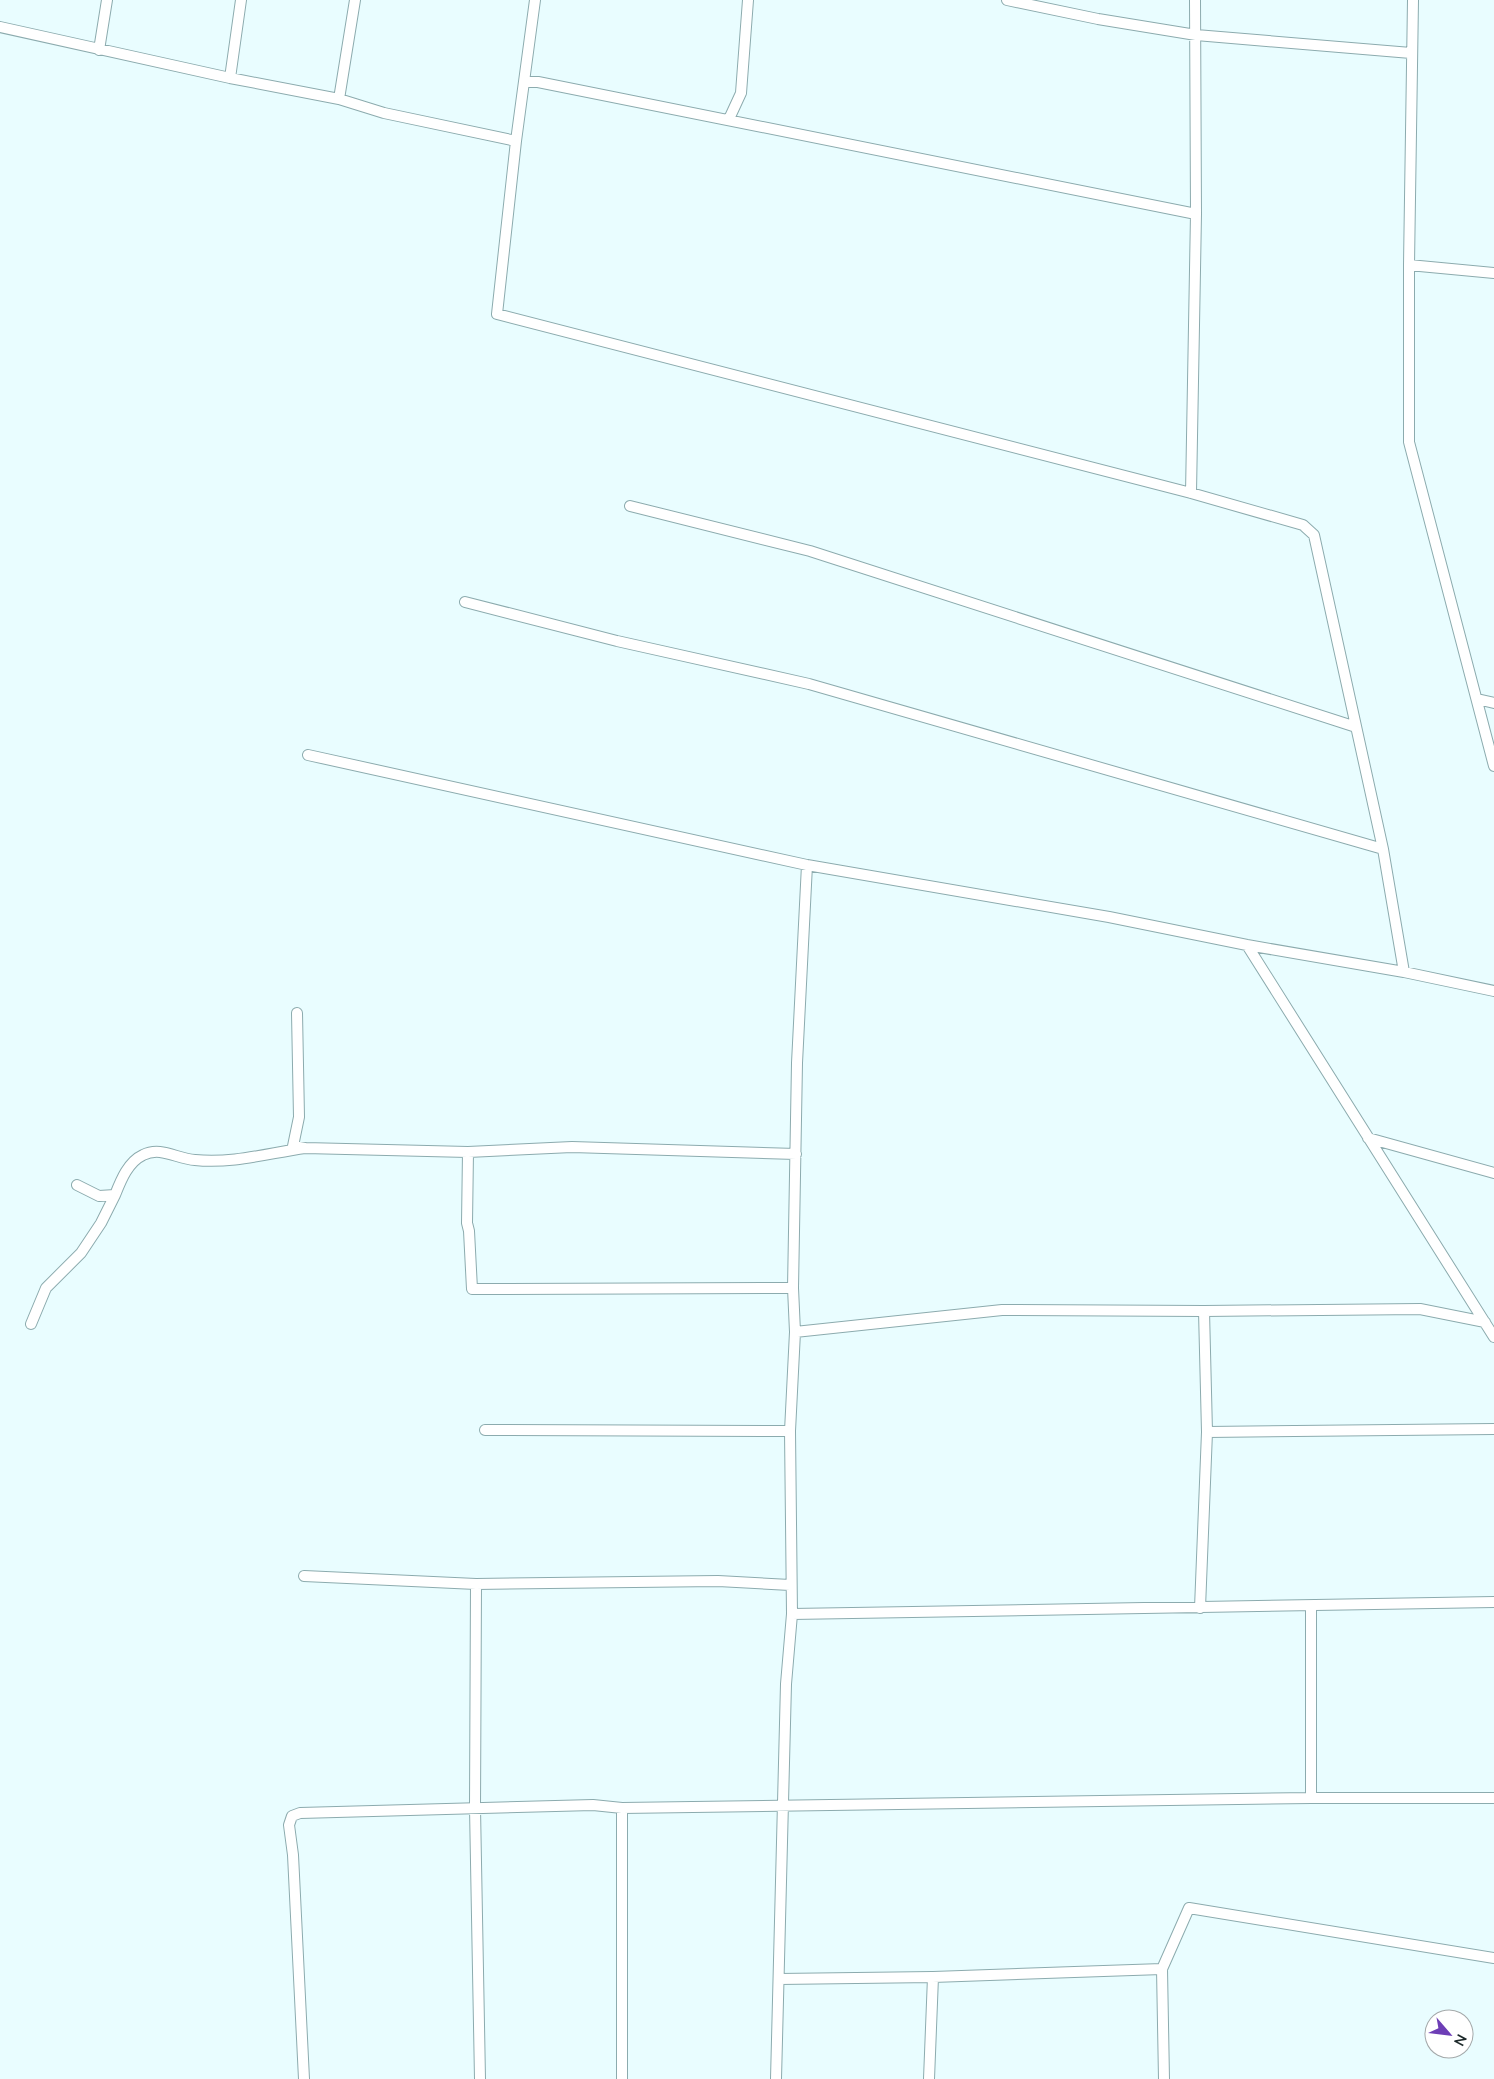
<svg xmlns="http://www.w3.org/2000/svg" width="1494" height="2079" viewBox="0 0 1494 2079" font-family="Lato,sans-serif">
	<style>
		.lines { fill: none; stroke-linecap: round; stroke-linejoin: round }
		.minor-casing { stroke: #8cabae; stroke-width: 12 }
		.minor { stroke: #fff; stroke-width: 10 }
	</style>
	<rect width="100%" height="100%" fill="#e9fdff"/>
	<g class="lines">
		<!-- minor casing -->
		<g class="minor-casing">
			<path id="minor" d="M535 0 516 141 497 314 1191 493 1303 525 1314 535 1383 849 1404 972
				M1007 0 1098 19 1196 35 1411 53
				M1413 0 1409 265V442L1494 766
				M0 27 230 78 339 99 384 113 516 141
				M99 50 107 0
				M230 78 241 0
				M525 82H538L1196 214
				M339 99 355 0
				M729 119 741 93 748 0
				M1409 265 1494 273
				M1191 493 1196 214 1195 0
				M630 506 810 551 1356 727
				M465 602 617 641 809 684 1383 849
				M1477 699 1494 703
				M308 755 807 865 1109 917 1247 945 1404 972 1494 991
				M1247 945 1494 1337
				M1368 1138 1494 1173
				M305 1148 468 1152 572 1147 796 1154
				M468 1152 467 1223 469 1231 472 1289 793 1288
				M77 1185 99 1196 115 1195C121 1180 128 1162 143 1155 161 1146 177 1159 195 1160 232 1164 269 1153 305 1148L293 1146 299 1117 297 1013
				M31 1324 46 1288 81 1253 101 1223 115 1195
				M795 1332 1002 1310 1204 1311 1420 1309 1485 1322
				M485 1430 790 1431
				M1207 1432 1494 1429
				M304 1576 476 1584 718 1581 790 1585
				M476 1584 475 1808 480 2079
				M1200 1608 1207 1432 1204 1311
				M792 1614 1494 1602
				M1311 1798H1494
				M779 1979 933 1977 1162 1969
				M304 2079 293 1855 289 1825 292 1816 300 1813 593 1805 622 1808 1311 1798V1606
				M622 2079V1808
				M776 2079 786 1684 792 1614 790 1431 795 1332 793 1288 797 1063 807 865
				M929 2079 933 1977
				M1164 2079 1162 1969 1189 1908 1494 1958"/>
		</g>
		<!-- minor -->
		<use href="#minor" class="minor"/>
	</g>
	<!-- north arrow -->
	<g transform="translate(1449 2034) rotate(118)"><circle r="24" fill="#ffffff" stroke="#a4a9aa"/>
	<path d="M0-4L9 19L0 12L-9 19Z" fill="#6d3eb6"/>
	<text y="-8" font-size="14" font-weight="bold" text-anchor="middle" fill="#1c292a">N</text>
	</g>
</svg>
